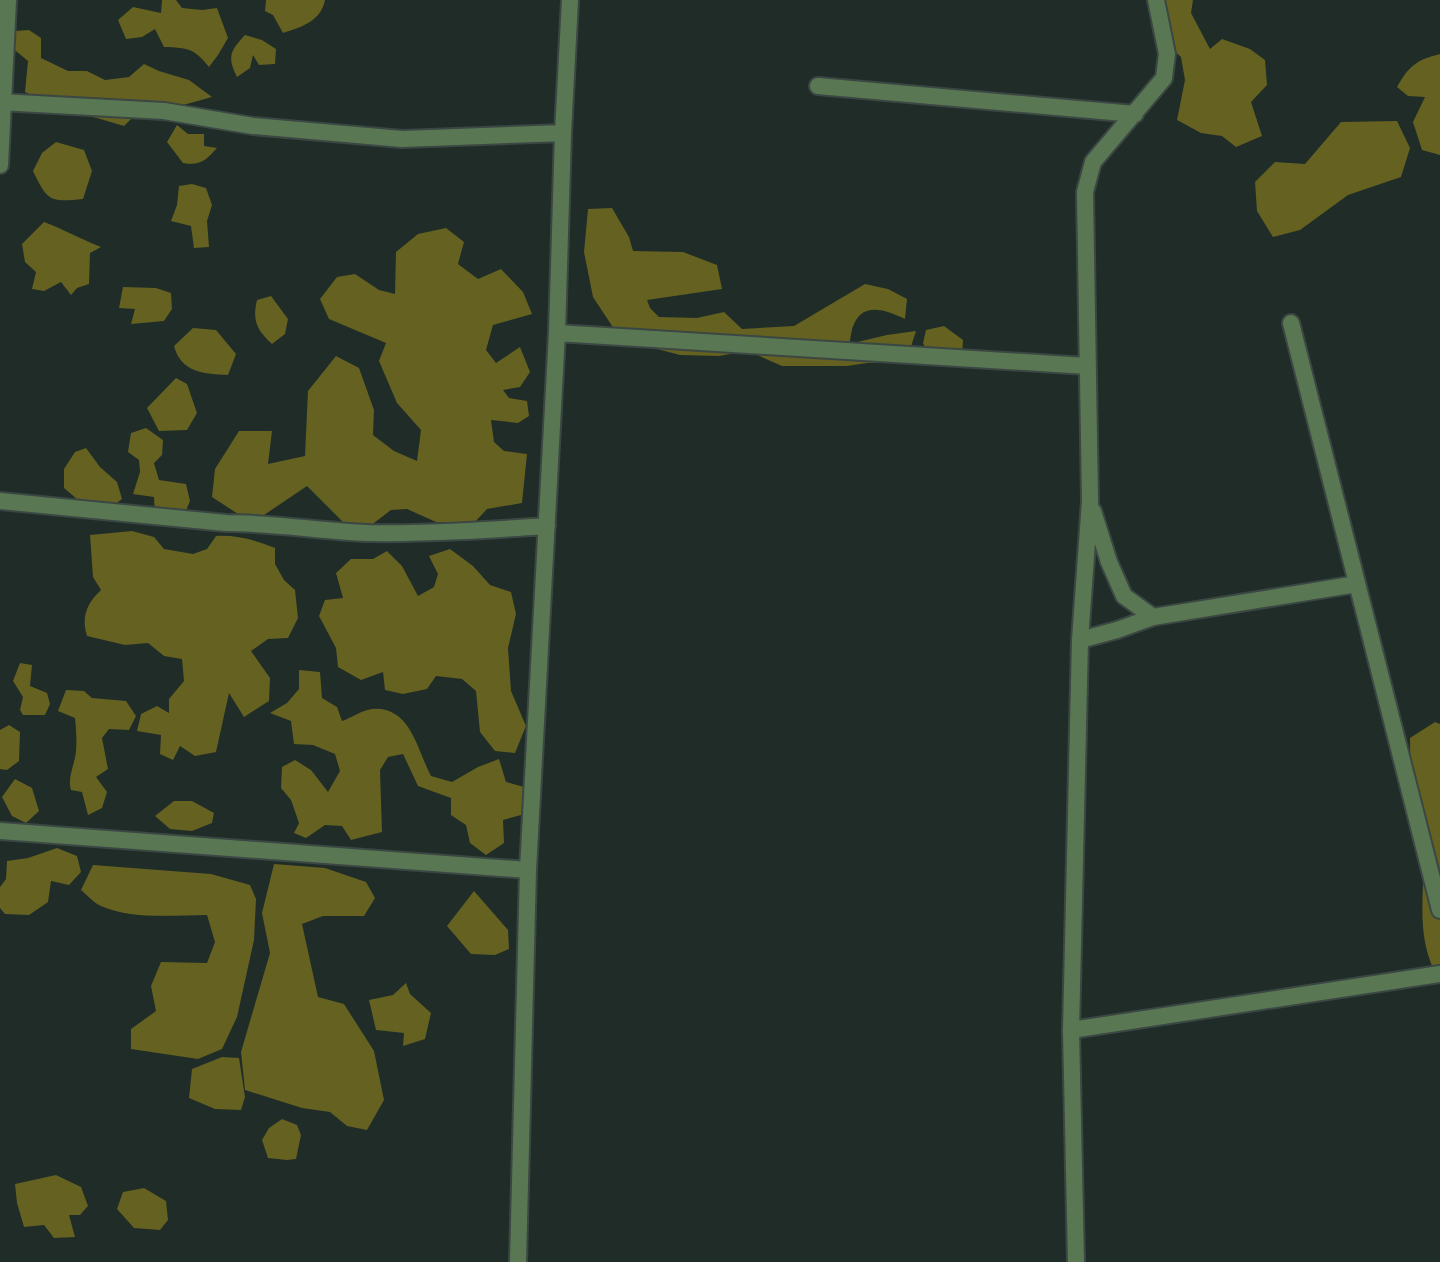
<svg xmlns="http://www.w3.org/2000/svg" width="1440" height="1262" viewBox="0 0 1440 1262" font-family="'Fira Sans',sans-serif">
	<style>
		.forest { fill: #656120 }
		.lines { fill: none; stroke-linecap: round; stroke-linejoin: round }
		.minor-casing { stroke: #3b4743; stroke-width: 20 }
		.minor { stroke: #5a7753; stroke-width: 16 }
	</style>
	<rect width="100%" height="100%" fill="#1f2c28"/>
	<!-- forest -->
	<path class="forest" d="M162 0H176L182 8 202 10 217 8 228 38 218 55 209 67C194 48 188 48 164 47L155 29 142 37 126 39 118 20 133 7 161 13Z
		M266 0H325C321 21 302 27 283 33L273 15 265 11Z
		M1151 0H1193L1191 13 1210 49 1222 39 1250 49 1265 60 1267 85 1251 102 1262 136 1236 147 1222 136 1201 133 1177 120 1185 80 1181 57 1159 37Z
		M29 30 41 38V58L68 71H87L105 80 129 77 144 64 159 71 189 80 212 97 176 107 140 110 124 126 97 118 64 111 25 92 28 61 11 47 15 31Z
		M245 35 262 40 276 49 275 64 259 65 253 55 250 68 237 77C227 57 230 51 245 35Z
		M1440 54V155L1422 150 1413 122 1425 97 1408 96 1397 87C1409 66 1416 60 1440 54Z
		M1397 121 1410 148 1401 177 1348 195 1300 230 1273 237 1257 211 1255 182 1275 162 1305 164 1341 122Z
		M177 125 188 134H204V146L217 148C205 161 200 166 183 163L167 142Z
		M56 142 84 150 92 171 83 199C50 202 48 202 33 171L42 153Z
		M192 184 206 188 212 205 207 221 209 247 194 248 191 226 171 221 177 205 179 186Z
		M612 208 629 237 633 251 683 252 717 265 722 289 647 300 650 308 659 317 697 318 724 312 742 329 794 326 865 284 888 289 907 299 905 319C888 311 864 301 854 324 851 330 851 338 849 344L887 335 916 331 906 362 867 363 847 366H782L748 351 719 356 680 355 642 345 618 335 593 297 584 252 588 209Z
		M44 222C63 229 81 239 101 247L90 253 89 284 77 288 71 295 61 282 44 291 32 289 36 272 25 262 22 244Z
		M446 228 464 242 458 264 478 279 501 269 523 292 532 314 493 325 486 350 496 363 520 347 530 372 520 387 503 390 509 398 527 401 529 416 518 423 491 420 494 442 504 451 527 454 522 503 487 509 474 523 436 522 407 509 391 510 370 526 345 524 307 486 261 517 238 514 212 497 215 469 239 431H272L268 464 305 456 308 391 336 356 359 368 374 410 373 435 394 451 417 461 421 430 397 403 379 361 386 343 329 319 320 299 337 277 355 274 379 290 395 294 396 252 418 234Z
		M123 287 156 288 171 293 172 309 164 321 131 324 135 309 119 308Z
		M271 296 288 319 285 334 272 344C257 330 252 321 257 300Z
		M944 326 963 340 962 357 931 362 923 343 926 330Z
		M193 328 216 330 236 354 228 375C205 374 181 373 174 346Z
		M176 378 187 384 197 413 187 430 159 431 147 408Z
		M146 428 163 440 162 455 154 463 159 480 186 484 190 501 179 527 155 518 154 497 133 494 140 472 139 460 128 452 131 433Z
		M86 448 100 467 117 482 122 499 98 517 64 488V469L75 452Z
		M132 531 154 537 164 549 193 554 207 549 216 536C237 535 255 540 275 548V564L284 580 295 590 298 618 288 638 268 639 251 651 270 678 269 701 244 717 229 693 216 752 195 756 180 746 173 760 160 754 161 735 137 731 141 714 157 706 169 713V699L184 681 182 659 164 656 148 643 125 645 87 636C81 617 87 603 101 590L93 577 90 535Z
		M450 549 473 566 490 585 511 592 516 614 508 648 511 691 526 726 515 753 495 751 480 732 476 691 462 679 436 676 427 689 403 694 385 690 383 672 361 680 338 667 336 648 319 616 325 600 343 598 336 573 351 559H373L387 551 402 566 418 596 434 587 438 574 429 556Z
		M20 663 32 665 30 686 47 693 50 704 45 715H23L20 710 23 697 13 681Z
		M299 670 320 672 322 698 337 707 342 721C351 718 362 710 372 709 411 706 417 750 431 776L452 782 478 767 499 759 506 782 524 787 521 815 503 820 504 843 486 855 470 843 466 825 451 815V798L418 786 403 754 388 757 380 770 382 832 351 840 342 826 325 825 306 838 294 833 299 823 291 800 281 788 282 767 295 760 311 770 328 792 340 771 335 754 313 745 294 744 291 721 270 713 287 703 299 689Z
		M66 690 84 691 92 698 126 701 136 716 129 730 109 729 102 738 108 769 96 777 107 792 102 808 88 815 82 792 71 790C67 778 75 764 76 751 77 740 76 729 75 718L58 711Z
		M1435 722 1440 724V981C1411 935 1428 887 1422 836 1420 822 1415 808 1413 794 1411 776 1410 757 1410 738Z
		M9 725 20 732 19 761 7 770 0 769V730Z
		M15 779 32 788 39 811 26 823 12 816 2 797Z
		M174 801H192L214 813 212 823 192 831 170 829 155 816Z
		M57 848 77 856 81 872 69 885 51 881 48 902 29 915 5 914 0 908V887L6 879 7 861 28 858Z
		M274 864 325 868 366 882 375 898 364 916H323L302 924 318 997 344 1004 374 1051 384 1100 367 1130 347 1126 330 1112 302 1108 245 1090 241 1052 270 953 262 913Z
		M93 865 211 874 250 885 256 899 254 940 237 1017 222 1049 198 1059 131 1049V1029L156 1011 151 986 161 962 207 963 215 942 207 915C173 915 133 920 101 906 94 903 87 895 81 890Z
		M474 891 508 930 509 949 495 955 471 954 447 926Z
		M406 983 410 994 431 1013 425 1039 403 1046 404 1033 376 1030 369 1000 393 995Z
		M222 1057 239 1058 245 1097 241 1110 215 1109 189 1098 192 1069Z
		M282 1119 297 1125 301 1135 296 1159 287 1160 268 1158 262 1140 269 1128Z
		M56 1175 81 1187 88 1206 80 1215H69L75 1237 54 1238 44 1225 24 1227 17 1203 15 1184Z
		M144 1188 166 1201 168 1220 160 1230 134 1228 117 1209 123 1192Z"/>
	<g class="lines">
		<!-- minor casing -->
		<g class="minor-casing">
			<path id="minor" d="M818 86 1135 114
				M0 102 164 111 253 126 402 139 563 133
				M0 165 8 0
				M1291 323 1440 910
				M557 333 1087 366
				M0 501 226 523C274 523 320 531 368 533 427 534 487 530 547 526
				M1093 511 1109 562 1124 596 1153 617
				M1080 640 1117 630 1153 617 1357 584
				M0 831 528 870
				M1071 1030 1440 974
				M518 1262 528 870 557 333 563 133 570 0
				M1076 1262 1071 1030 1080 640 1090 501 1085 192 1093 162 1164 78 1167 54 1156 0"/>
		</g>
		<!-- minor -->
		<use href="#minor" class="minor"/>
	</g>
</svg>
